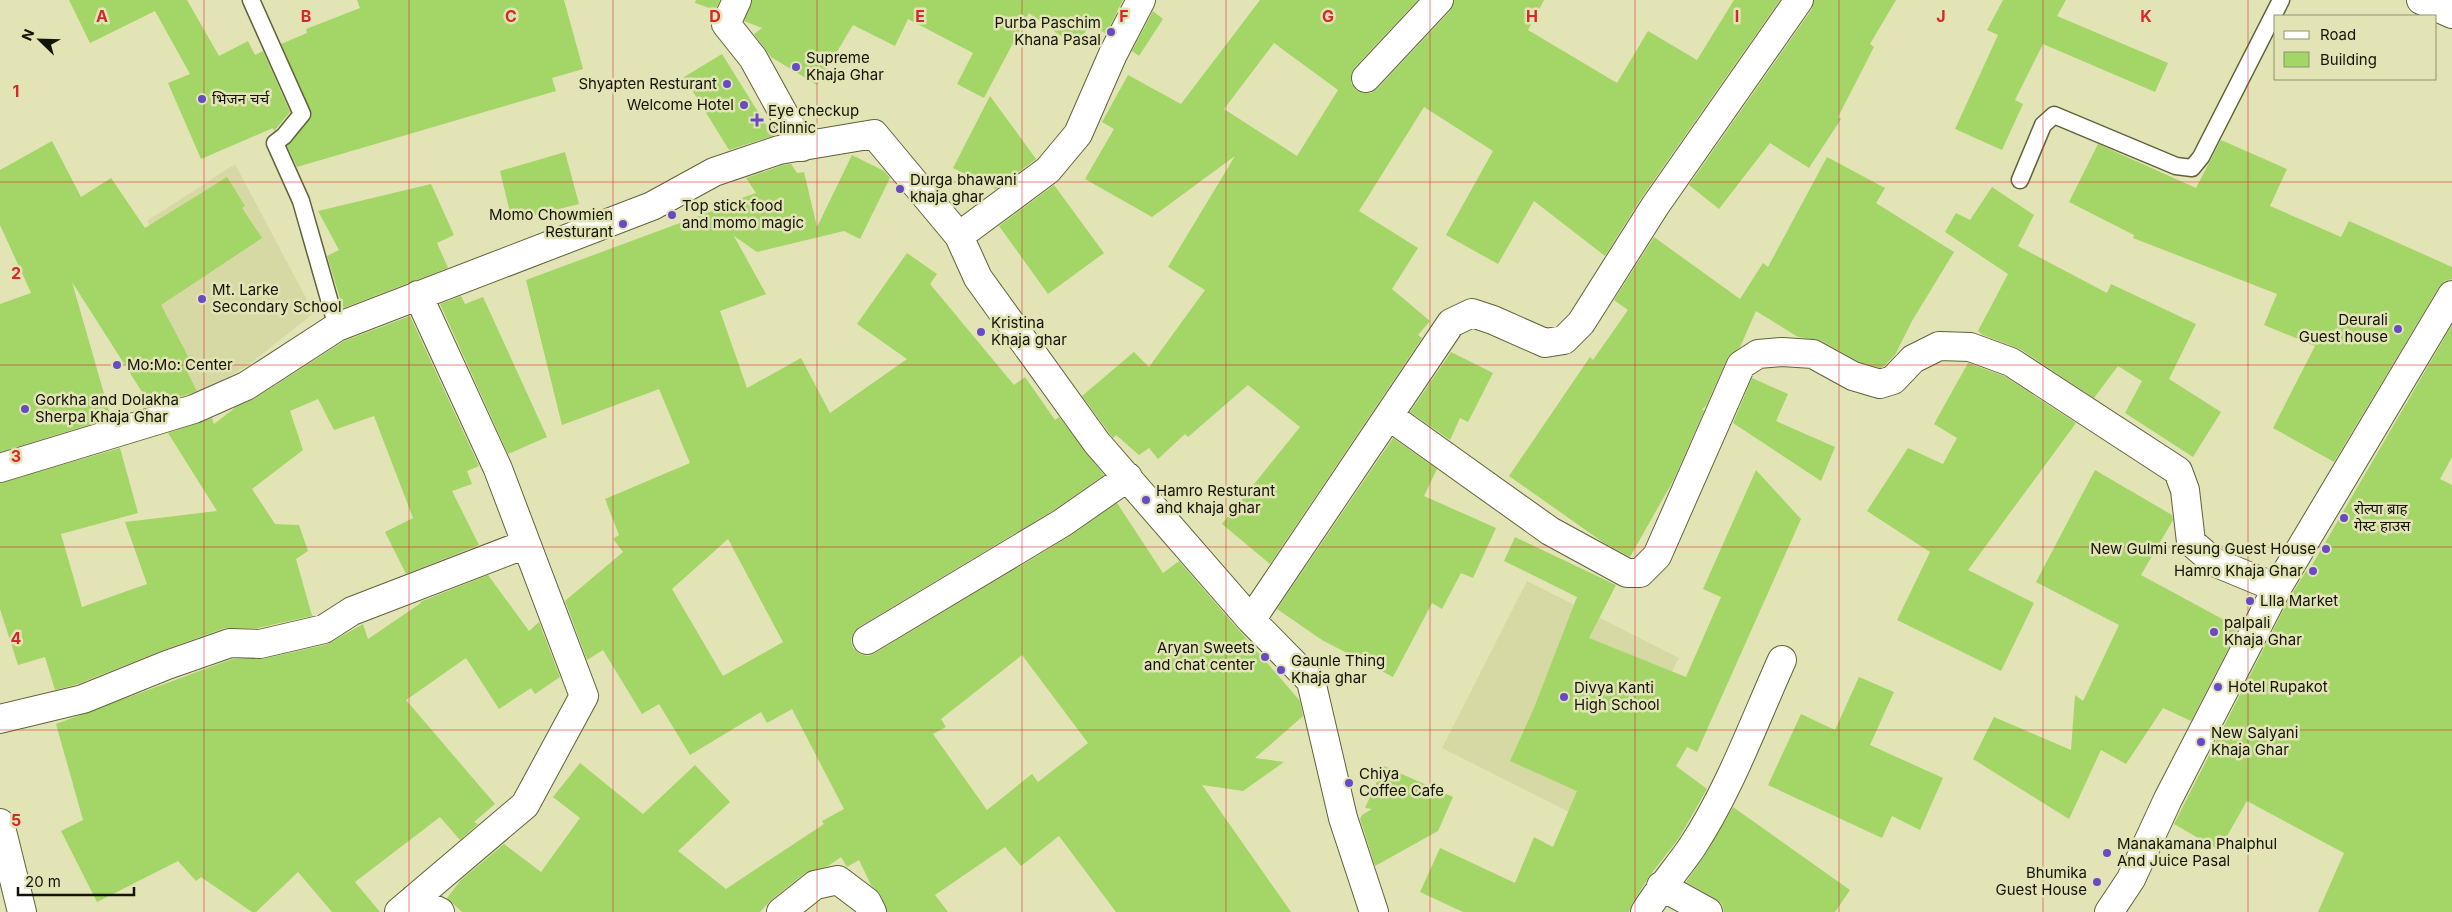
<svg xmlns="http://www.w3.org/2000/svg" width="2452" height="912" viewBox="0 0 2452 912" font-family="Inter,'Noto Sans Devanagari',sans-serif">
	<style>
		.built { fill: #d7d9a4 }
		.building { fill: #a3d567; fill-rule: evenodd }
		.lines { fill: none; stroke-linecap: round; stroke-linejoin: round }
		.lane-casing { stroke: #616238; stroke-width: 19 }
		.street-casing { stroke: #616238; stroke-width: 30 }
		.lane { stroke: #fff; stroke-width: 16 }
		.street { stroke: #fff; stroke-width: 28 }
		.grid { fill: none; stroke: #d62828; stroke-width: 1; stroke-opacity: 0.55 }
		.poi-dot { fill: #684bc4; stroke: #e2e4b6; stroke-width: 2 }
		.labels { text-anchor: middle; stroke-width: 5; stroke-linejoin: round; paint-order: stroke }
		.poi-label { font-size: 15px; fill: #141404; stroke: #e2e4b6; text-anchor: start }
		.grid-label { font-size: 16px; text-anchor: middle; font-weight: bold; fill: #d62828; stroke: #e2e4b6; stroke-width: 5; stroke-linejoin: round; paint-order: stroke }
	</style>
	<rect width="100%" height="100%" fill="#e2e4b6"/>
	<!-- built -->
	<path class="built" d="M235 164 314 313 247 366 158 416 89 285 164 251 147 221Z
		M1527 581 1679 658 1595 825 1442 748Z"/>
	<!-- building -->
	<path class="building" d="M69 0H187L219 56 248 41 255 55 263 51 290 112 274 131 273 128 201 159 168 83 190 74 155 11 90 43Z
		M357 0H564L583 69 552 78 556 91 297 167 287 146 312 115 281 44 307 33 306 29 360 8Z
		M696 0H720L715 10 695 3Z
		M752 0H1123L1106 34 1091 24 1075 46 1029 13 984 98 957 84 973 53 908 19 895 46 853 25 817 85 771 57 754 34 762 28 744 21Z
		M1260 0H1418L1354 68 1351 75V83L1356 90 1363 93H1371L1377 89 1450 11 1454 0H1544L1528 30 1617 83 1648 31 1697 60 1734 0H1780L1642 197 1605 256 1534 201 1498 264 1446 235 1493 151 1424 107 1359 211 1418 248 1392 289 1430 321 1418 335 1422 338 1270 564 1222 524 1300 427 1248 385 1188 437 1185 434 1158 459 1149 448 1139 455 1116 435 1113 438 1082 396 1134 352 1149 367 1205 290 1168 267 1235 156 1152 217 1085 179 1114 129 1102 122 1128 75 1181 104ZM1274 43 1338 90 1297 156 1224 109Z
		M1814 0H1896L1870 44 1874 47 1838 117 1841 119 1809 168 1770 143 1719 209 1689 185 1812 9Z
		M2003 0H2066L2057 16 2168 63 2155 92 2043 44 2015 100 2023 104 2002 150 1955 129 1998 35 1987 30Z
		M1153 11 1163 19 1139 56 1132 51Z
		M722 54 773 136 729 150 684 77Z
		M990 96 1036 159 996 189 953 168Z
		M2221 140 2287 169 2270 206 2341 237 2349 221 2452 267V279L2445 281 2439 287 2334 462 2273 428 2315 346 2264 325 2277 294 2133 238 2134 235 2069 202 2098 144 2196 188Z
		M52 141 81 197 111 178 145 228 227 177 245 206 242 208 262 238 161 305 191 362 184 366 197 391 151 406 72 282 111 418 0 452V304L31 293 0 225V170Z
		M565 152 579 204 512 221 500 171Z
		M852 155 884 171 890 178 860 239 844 231 757 252 734 236 766 294 720 311 747 388 801 358 830 413 907 359 857 324 907 253 937 274 930 284 1014 385 1025 377 1055 420 1059 417 1104 475 1054 510 859 627 853 633 851 641 853 648 860 654 868 656 875 653 1070 536 1117 503 1163 573 1179 561 1300 701 1303 716 1255 758 1284 762 1243 791 1202 785 1291 912H1116L1059 836 1021 866 1005 847 935 895 948 912H887L881 895 871 885 859 860 847 867 841 857 828 866 805 873 771 900 760 912H462L447 898 461 880 504 844 541 872 580 818 553 797 580 763 643 814 695 765 730 802 678 851 726 889 824 824 822 821 844 809 792 709 767 723 761 712 690 755 659 704 642 714 603 650 587 660 565 601 623 552 613 539 619 535 605 499 690 463 659 389 562 425 526 280 734 203 733 201 756 193 746 178 783 165 791 164 797 173 804 172 817 227ZM728 539 783 642 723 676 672 589ZM1022 655 1088 743 1038 782 1032 774 987 810 933 734 946 727 941 719Z
		M1827 157 1885 188 1876 203 1954 252 1912 321 1895 355 1884 366 1880 368 1859 362 1820 340 1798 337 1756 311 1740 347 1727 359 1706 406 1702 409 1704 411 1674 479 1630 557 1604 543 1509 476 1590 357 1593 360 1628 310 1614 300 1654 237 1740 299 1763 263 1768 267Z
		M431 184 454 235 437 243 448 268 343 308 327 256 339 250 318 211Z
		M1054 185 1104 253 1048 294 999 226Z
		M1992 187 2034 215 2018 246 2107 293 2111 284 2196 324 2169 379 2221 412 2193 457 2125 413 2142 381 2118 366 2094 398 2020 349 1983 335 1978 331 2008 274 1945 232 1956 213 1970 220Z
		M461 296 465 304 483 297 547 437 508 454 440 304Z
		M410 316 479 466 467 471 472 484 452 491 479 545 406 574 385 532 413 518 374 416 334 430 318 399 290 411 303 450 252 489 275 524 299 525 308 551 296 559 312 616 258 628H225L161 651 78 684 55 690 45 657 18 665 0 609V483L120 448 138 513 61 534 82 607 147 584 125 522 217 511 168 433 212 418 214 424 236 407 254 399 344 341Z
		M2452 325V457L2440 479 2452 485V912H2318L2344 853 2247 801 2219 850 2174 824 2290 597 2306 571 2308 572Z
		M1451 352 1493 373 1468 422 1460 418 1450 440 1410 412Z
		M1968 363 2004 376 2076 423 1968 570 2034 603 2001 671 1897 620 1930 552 1867 511 1908 448 1943 464 1957 438 1934 424Z
		M1752 378 1788 394 1776 421 1835 447 1821 481 1733 423Z
		M1393 438 1437 469 1424 496 1496 528 1473 578 1461 573 1442 609 1432 603 1393 677 1322 640 1277 609Z
		M1756 470 1801 519 1697 752 1687 747 1676 766 1707 789 1679 838 1648 878 1632 904 1629 912H1463L1420 892 1440 848 1515 883 1534 837 1553 847 1577 791 1510 761 1534 708 1577 597 1504 561 1515 537 1616 585 1589 638 1686 677 1721 597 1703 589Z
		M2095 470 2172 515 2173 520 2141 575 2239 628 2191 721 2163 708 2126 764 2101 750 2069 819 1973 759 1994 717 2071 750 2075 695 2083 701 2119 625 2036 582Z
		M488 575 529 631 539 622 560 677 535 694 531 688 499 709 466 658 406 700 495 804 474 822 478 824 460 840 440 817 355 882 380 912H332L298 872 256 912H252L201 877 196 881 178 861 97 902 61 831 83 820 56 724 232 659H263L328 644 363 624 368 639 421 603 420 602Z
		M1859 677 1894 692 1870 745 1943 778 1920 830 1892 816 1882 838 1768 785 1801 714 1835 730Z
		M1384 766 1453 797 1438 831 1375 866 1360 819 1362 815 1372 809 1365 808Z
		M1733 807 1850 890 1835 912H1724L1722 904 1716 899 1686 882 1705 855Z"/>
	<g class="lines">
		<!-- lane casing -->
		<g class="lane-casing">
			<path id="lane" d="M251 0 302 114 284 136 275 143 301 201 337 327
				M2020 180 2043 125 2054 115 2176 166 2192 168 2201 157 2281 0"/>
		</g>
		<!-- street casing -->
		<g class="street-casing">
			<path id="street" d="M737 0 726 24 753 58 802 147
				M2421 0 2452 14
				M1366 78 1439 0
				M959 236 1048 170 1078 134 1113 54 1141 0
				M1389 416 1550 531 1627 573H1640L1657 556 1741 365 1758 354 1782 352 1813 354 1853 376 1880 384 1893 380 1913 359 1939 346 1970 347 2011 362 2178 471 2185 490 2191 542 2214 562 2277 588
				M0 468 194 409 246 386 337 327 652 206 714 172 779 150 874 134 959 236 978 278 1097 443 1251 620 1311 681 1343 818 1374 912
				M1251 620 1451 323 1472 313 1493 320 1545 343 1564 340 1581 323 1655 206 1799 0
				M867 640 1062 523 1128 477
				M0 719 83 699 167 665 230 643 260 644 324 629 352 611 526 544
				M0 823 22 912
				M1661 886 1708 912
				M414 899 440 912
				M399 912 525 805 584 696 498 469 418 295
				M781 912 815 885 838 880 867 902 872 912
				M1645 912C1659 889 1677 869 1692 847 1730 789 1754 722 1782 660
				M2109 912 2131 879 2168 799 2277 588 2452 295"/>
		</g>
		<!-- lane -->
		<use href="#lane" class="lane"/>
		<!-- street -->
		<use href="#street" class="street"/>
	</g>
	<!-- grid -->
	<path class="grid" d="M204 0V912M409 0V912M613 0V912M817 0V912M1022 0V912M1226 0V912M1430 0V912M1635 0V912M1839 0V912M2043 0V912M2248 0V912M0 182H2452M0 365H2452M0 547H2452M0 730H2452"/>
	<!-- markers -->
	<g class="poi-dot">
		<circle cx="1111" cy="32" r="5"/>
		<circle cx="796" cy="67" r="5"/>
		<circle cx="727" cy="84" r="5"/>
		<circle cx="202" cy="99" r="5"/>
		<circle cx="744" cy="105" r="5"/>
		<path d="M754.5 112.5h5v5h5v5h-5v5h-5v-5h-5v-5h5z"/>
		<circle cx="900" cy="189" r="5"/>
		<circle cx="672" cy="215" r="5"/>
		<circle cx="623" cy="224" r="5"/>
		<circle cx="202" cy="299" r="5"/>
		<circle cx="2398" cy="329" r="5"/>
		<circle cx="981" cy="332" r="5"/>
		<circle cx="117" cy="365" r="5"/>
		<circle cx="25" cy="409" r="5"/>
		<circle cx="1146" cy="500" r="5"/>
		<circle cx="2344" cy="518" r="5"/>
		<circle cx="2326" cy="549" r="5"/>
		<circle cx="2313" cy="571" r="5"/>
		<circle cx="2250" cy="601" r="5"/>
		<circle cx="2214" cy="632" r="5"/>
		<circle cx="1265" cy="657" r="5"/>
		<circle cx="1281" cy="670" r="5"/>
		<circle cx="2218" cy="687" r="5"/>
		<circle cx="1564" cy="697" r="5"/>
		<circle cx="2201" cy="742" r="5"/>
		<circle cx="1349" cy="783" r="5"/>
		<circle cx="2107" cy="853" r="5"/>
		<circle cx="2097" cy="882" r="5"/>
	</g>
	<g class="labels">
		<!-- poi labels -->
		<g class="poi-label">
			<text x="1101" y="28" text-anchor="end">Purba Paschim<tspan x="1101" dy="17">Khana Pasal</tspan></text>
			<text x="806" y="63">Supreme<tspan x="806" dy="17">Khaja Ghar</tspan></text>
			<text x="717" y="89" text-anchor="end">Shyapten Resturant</text>
			<text x="212" y="104">भिजन चर्च</text>
			<text x="734" y="110" text-anchor="end">Welcome Hotel</text>
			<text x="768" y="116">Eye checkup<tspan x="768" dy="17">Clinnic</tspan></text>
			<text x="910" y="185">Durga bhawani<tspan x="910" dy="17">khaja ghar</tspan></text>
			<text x="682" y="211">Top stick food<tspan x="682" dy="17">and momo magic</tspan></text>
			<text x="613" y="220" text-anchor="end">Momo Chowmien<tspan x="613" dy="17">Resturant</tspan></text>
			<text x="212" y="295">Mt. Larke<tspan x="212" dy="17">Secondary School</tspan></text>
			<text x="2388" y="325" text-anchor="end">Deurali<tspan x="2388" dy="17">Guest house</tspan></text>
			<text x="991" y="328">Kristina<tspan x="991" dy="17">Khaja ghar</tspan></text>
			<text x="127" y="370">Mo:Mo: Center</text>
			<text x="35" y="405">Gorkha and Dolakha<tspan x="35" dy="17">Sherpa Khaja Ghar</tspan></text>
			<text x="1156" y="496">Hamro Resturant<tspan x="1156" dy="17">and khaja ghar</tspan></text>
			<text x="2354" y="514">रोल्पा ब्राह<tspan x="2354" dy="17">गेस्ट हाउस</tspan></text>
			<text x="2316" y="554" text-anchor="end">New Gulmi resung Guest House</text>
			<text x="2303" y="576" text-anchor="end">Hamro Khaja Ghar</text>
			<text x="2260" y="606">LIla Market</text>
			<text x="2224" y="628">palpali<tspan x="2224" dy="17">Khaja Ghar</tspan></text>
			<text x="1255" y="653" text-anchor="end">Aryan Sweets<tspan x="1255" dy="17">and chat center</tspan></text>
			<text x="1291" y="666">Gaunle Thing<tspan x="1291" dy="17">Khaja ghar</tspan></text>
			<text x="2228" y="692">Hotel Rupakot</text>
			<text x="1574" y="693">Divya Kanti<tspan x="1574" dy="17">High School</tspan></text>
			<text x="2211" y="738">New Salyani<tspan x="2211" dy="17">Khaja Ghar</tspan></text>
			<text x="1359" y="779">Chiya<tspan x="1359" dy="17">Coffee Cafe</tspan></text>
			<text x="2117" y="849">Manakamana Phalphul<tspan x="2117" dy="17">And Juice Pasal</tspan></text>
			<text x="2087" y="878" text-anchor="end">Bhumika<tspan x="2087" dy="17">Guest House</tspan></text>
		</g>
	</g>
	<g class="grid-label">
		<text x="102" y="22">A</text>
		<text x="306" y="22">B</text>
		<text x="511" y="22">C</text>
		<text x="715" y="22">D</text>
		<text x="920" y="22">E</text>
		<text x="1124" y="22">F</text>
		<text x="1328" y="22">G</text>
		<text x="1532" y="22">H</text>
		<text x="1737" y="22">I</text>
		<text x="1941" y="22">J</text>
		<text x="2146" y="22">K</text>
		<text x="16" y="97">1</text>
		<text x="16" y="279">2</text>
		<text x="16" y="462">3</text>
		<text x="16" y="644">4</text>
		<text x="16" y="826">5</text>
	</g>
	<!-- legend -->
	<rect x="2274" y="15" width="162" height="65" fill="#e2e4b6" stroke="#90916f"/>
	<rect x="2284" y="31" width="25" height="8" fill="#ffffff" stroke="#90916f"/>
	<text x="2320" y="40" font-size="15" fill="#141404">Road</text>
	<rect x="2284" y="52" width="25" height="15" fill="#a3d567" stroke="#90916f"/>
	<text x="2320" y="65" font-size="15" fill="#141404">Building</text>
	<!-- north arrow -->
	<g transform="translate(40 40) rotate(293)" stroke="#e2e4b6" stroke-width="4" paint-order="stroke">
	<path d="M0-4L9 19L0 12L-9 19Z" fill="#141404"/>
	<text y="-8" font-size="14" font-weight="bold" text-anchor="middle" fill="#141404">N</text>
	</g>
	<!-- scale -->
	<path d="M18 887v8h116v-8" fill="none" stroke="#141404" stroke-width="2.5"/>
	<text x="25" y="887" font-size="15" fill="#141404" stroke="#e2e4b6" stroke-width="4" paint-order="stroke">20 m</text>
</svg>
